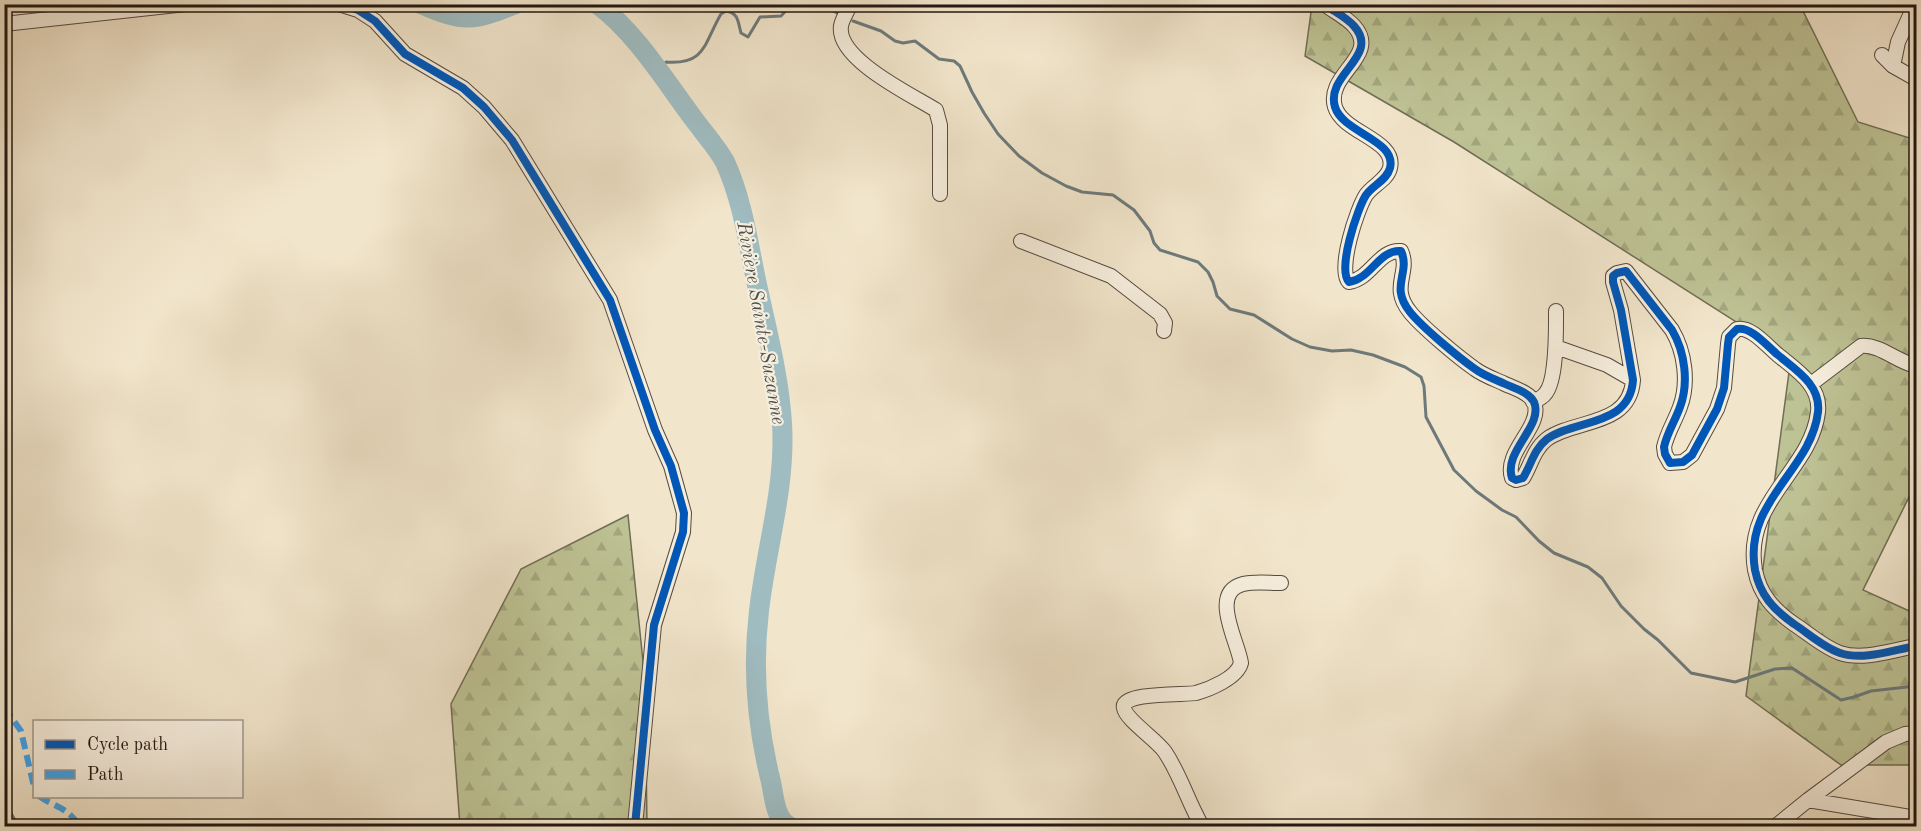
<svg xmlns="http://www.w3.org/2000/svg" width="1921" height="831" viewBox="0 0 1921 831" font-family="'Old Standard TT',serif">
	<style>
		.forest { fill: url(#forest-firs); stroke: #706e54; stroke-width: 1.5 }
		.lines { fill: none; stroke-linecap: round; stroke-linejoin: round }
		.stream { stroke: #6d7a7b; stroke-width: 3 }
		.river { stroke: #9fbcc1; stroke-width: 20 }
		.minor-casing { stroke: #564b40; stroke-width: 16 }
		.minor { stroke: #f6eedd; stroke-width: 14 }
		.quiet { stroke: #3ea2ea; stroke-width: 6; stroke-dasharray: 12 6; stroke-linecap: butt }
		.cycleway-casing { stroke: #f6eedd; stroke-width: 11 }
		.cycleway { stroke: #0057b8; stroke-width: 8 }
		.labels { text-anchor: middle; stroke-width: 4.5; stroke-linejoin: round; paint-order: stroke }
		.water-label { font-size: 20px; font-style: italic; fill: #4e514f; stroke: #f6eedd }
	</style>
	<defs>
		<pattern id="forest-firs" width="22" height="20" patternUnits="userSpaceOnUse" patternTransform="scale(1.5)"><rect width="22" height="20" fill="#bec395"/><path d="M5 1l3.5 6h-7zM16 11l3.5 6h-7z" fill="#a3a77f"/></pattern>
	</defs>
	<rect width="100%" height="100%" fill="#f1e5cb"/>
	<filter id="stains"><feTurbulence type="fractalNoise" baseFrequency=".00333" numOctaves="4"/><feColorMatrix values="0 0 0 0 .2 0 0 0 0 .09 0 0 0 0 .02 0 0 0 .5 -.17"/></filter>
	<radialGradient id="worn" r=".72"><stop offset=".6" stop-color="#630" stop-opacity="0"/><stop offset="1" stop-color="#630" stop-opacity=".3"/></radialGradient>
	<!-- forest -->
	<path class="forest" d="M1312 5H1800L1858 122 1916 140V483L1863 590 1916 614V765H1841L1746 696 1791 357 1454 142 1305 56Z
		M628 515 645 681 647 826H460L451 704 521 569Z"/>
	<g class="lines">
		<!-- stream -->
		<path class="stream" d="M820 4 841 15
			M853 21 881 31 895 41 903 43 915 41 939 59 954 61 960 66 972 92 984 113 998 134 1019 156 1042 173 1066 186 1082 192 1113 195 1134 210 1150 231 1154 243 1160 250 1198 262 1208 272 1213 282 1217 296 1230 309 1254 315 1292 339 1310 347 1332 351 1351 350 1373 355 1405 367 1421 377 1424 386 1426 417 1454 470 1476 491 1502 510 1516 517 1539 541 1554 553 1588 567 1602 578 1621 606 1644 629 1658 640 1691 673 1735 682 1775 669 1792 668 1841 700 1854 697 1871 691 1916 686
			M657 70 666 62C706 65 704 43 721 14L726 11C739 13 738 23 741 33L748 37 760 17 781 16 792 4
			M4 801 16 822 20 826"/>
		<!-- river -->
		<path class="river" d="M421 4C465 23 472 21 516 4
			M597 4C634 30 666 82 693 118 703 132 717 147 725 162 742 199 748 241 756 280 766 327 779 375 782 423 786 487 766 548 759 611 752 669 757 726 771 782 774 796 775 819 789 826"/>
		<!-- minor casing -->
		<g class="minor-casing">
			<path id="minor" d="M339 4 358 10 375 21 405 54 463 88 484 107 512 140 610 300 655 430 671 466 684 513 683 532 654 625 635 826
				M850 4C848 11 842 19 841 26 836 59 912 95 936 110L940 125V194
				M1061 4H1066
				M1324 4C1333 11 1346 17 1354 26 1381 56 1325 74 1335 107 1343 133 1397 140 1390 168 1387 180 1373 185 1366 195 1357 209 1337 270 1349 282 1371 279 1379 249 1401 251 1411 273 1389 286 1410 312 1422 327 1458 357 1475 369 1483 375 1494 379 1503 383 1513 388 1529 392 1534 402 1544 426 1503 451 1512 478L1516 480 1523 478C1531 465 1534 449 1547 439 1575 419 1630 427 1633 380L1621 310 1613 282V276L1617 273 1626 271 1672 330C1685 352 1689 383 1680 407 1675 421 1667 433 1664 447L1665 454 1670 463 1683 462 1692 455 1717 409 1724 388 1728 344 1729 337 1737 329C1751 326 1767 346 1778 355 1796 370 1821 385 1818 412 1811 471 1743 501 1755 570 1760 595 1773 609 1794 624 1808 633 1823 647 1840 653 1863 661 1893 650 1916 646
				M4 24 186 4
				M1882 55 1893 66 1916 79
				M1893 66 1898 42 1912 11
				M1021 241 1111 276 1160 314 1165 323 1164 331
				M1556 347 1607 365 1633 380
				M1811 384 1861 346C1880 344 1897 362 1916 366
				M1533 402C1537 400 1542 398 1545 394 1557 381 1556 329 1556 311
				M1808 800 1916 818
				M1202 826C1188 802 1181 776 1165 752 1157 740 1126 720 1124 708 1120 692 1185 695 1196 693 1210 689 1237 678 1241 663 1238 641 1209 593 1243 584 1255 581 1269 583 1281 583
				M1776 826 1808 800 1886 742 1905 734 1916 733"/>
		</g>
		<!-- minor -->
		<use href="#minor" class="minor"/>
		<!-- quiet -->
		<path class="quiet" d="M4 707 21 731 34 787
			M39 796C56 808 68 807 79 826"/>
		<!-- cycleway casing -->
		<g class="cycleway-casing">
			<path id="cycleway" d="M339 4 358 10 375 21 405 54 463 88 484 107 512 140 610 300 655 430 671 466 684 513 683 532 654 625 635 826
				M1324 4C1333 11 1346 17 1354 26 1381 56 1325 74 1335 107 1343 133 1397 140 1390 168 1387 180 1373 185 1366 195 1357 209 1337 270 1349 282 1371 279 1379 249 1401 251 1411 273 1389 286 1410 312 1422 327 1458 357 1475 369 1483 375 1494 379 1503 383 1513 388 1529 392 1534 402 1544 426 1503 451 1512 478L1516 480 1523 478C1531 465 1534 449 1547 439 1575 419 1630 427 1633 380L1621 310 1613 282V276L1617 273 1626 271 1672 330C1685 352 1689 383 1680 407 1675 421 1667 433 1664 447L1665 454 1670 463 1683 462 1692 455 1717 409 1724 388 1728 344 1729 337 1737 329C1751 326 1767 346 1778 355 1796 370 1821 385 1818 412 1811 471 1743 501 1755 570 1760 595 1773 609 1794 624 1808 633 1823 647 1840 653 1863 661 1893 650 1916 646"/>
		</g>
		<!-- cycleway -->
		<use href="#cycleway" class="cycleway"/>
	</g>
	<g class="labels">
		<!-- water labels -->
		<g class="water-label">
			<text transform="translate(762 323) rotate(80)" y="7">Rivière Sainte-Suzanne</text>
		</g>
	</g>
	<!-- margin -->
	<rect width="1921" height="831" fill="none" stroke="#f1e5cb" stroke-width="24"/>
	<rect x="6" y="6" width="1909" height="819" fill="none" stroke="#221812" stroke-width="3"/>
	<rect x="12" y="12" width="1897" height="807" fill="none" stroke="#221812" stroke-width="1.5"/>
	<!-- legend -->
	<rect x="33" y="720" width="210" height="78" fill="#f6eedd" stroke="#a1988c" stroke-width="1.5"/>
	<rect x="45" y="740" width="30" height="9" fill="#0057b8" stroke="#a1988c" stroke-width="1.5"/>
	<text x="87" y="750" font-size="18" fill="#221812">Cycle path</text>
	<rect x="45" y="770" width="30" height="9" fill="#3ea2ea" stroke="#a1988c" stroke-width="1.5"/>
	<text x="87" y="780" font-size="18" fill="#221812">Path</text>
	<rect width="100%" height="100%" filter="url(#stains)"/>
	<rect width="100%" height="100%" fill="url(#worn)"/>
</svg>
